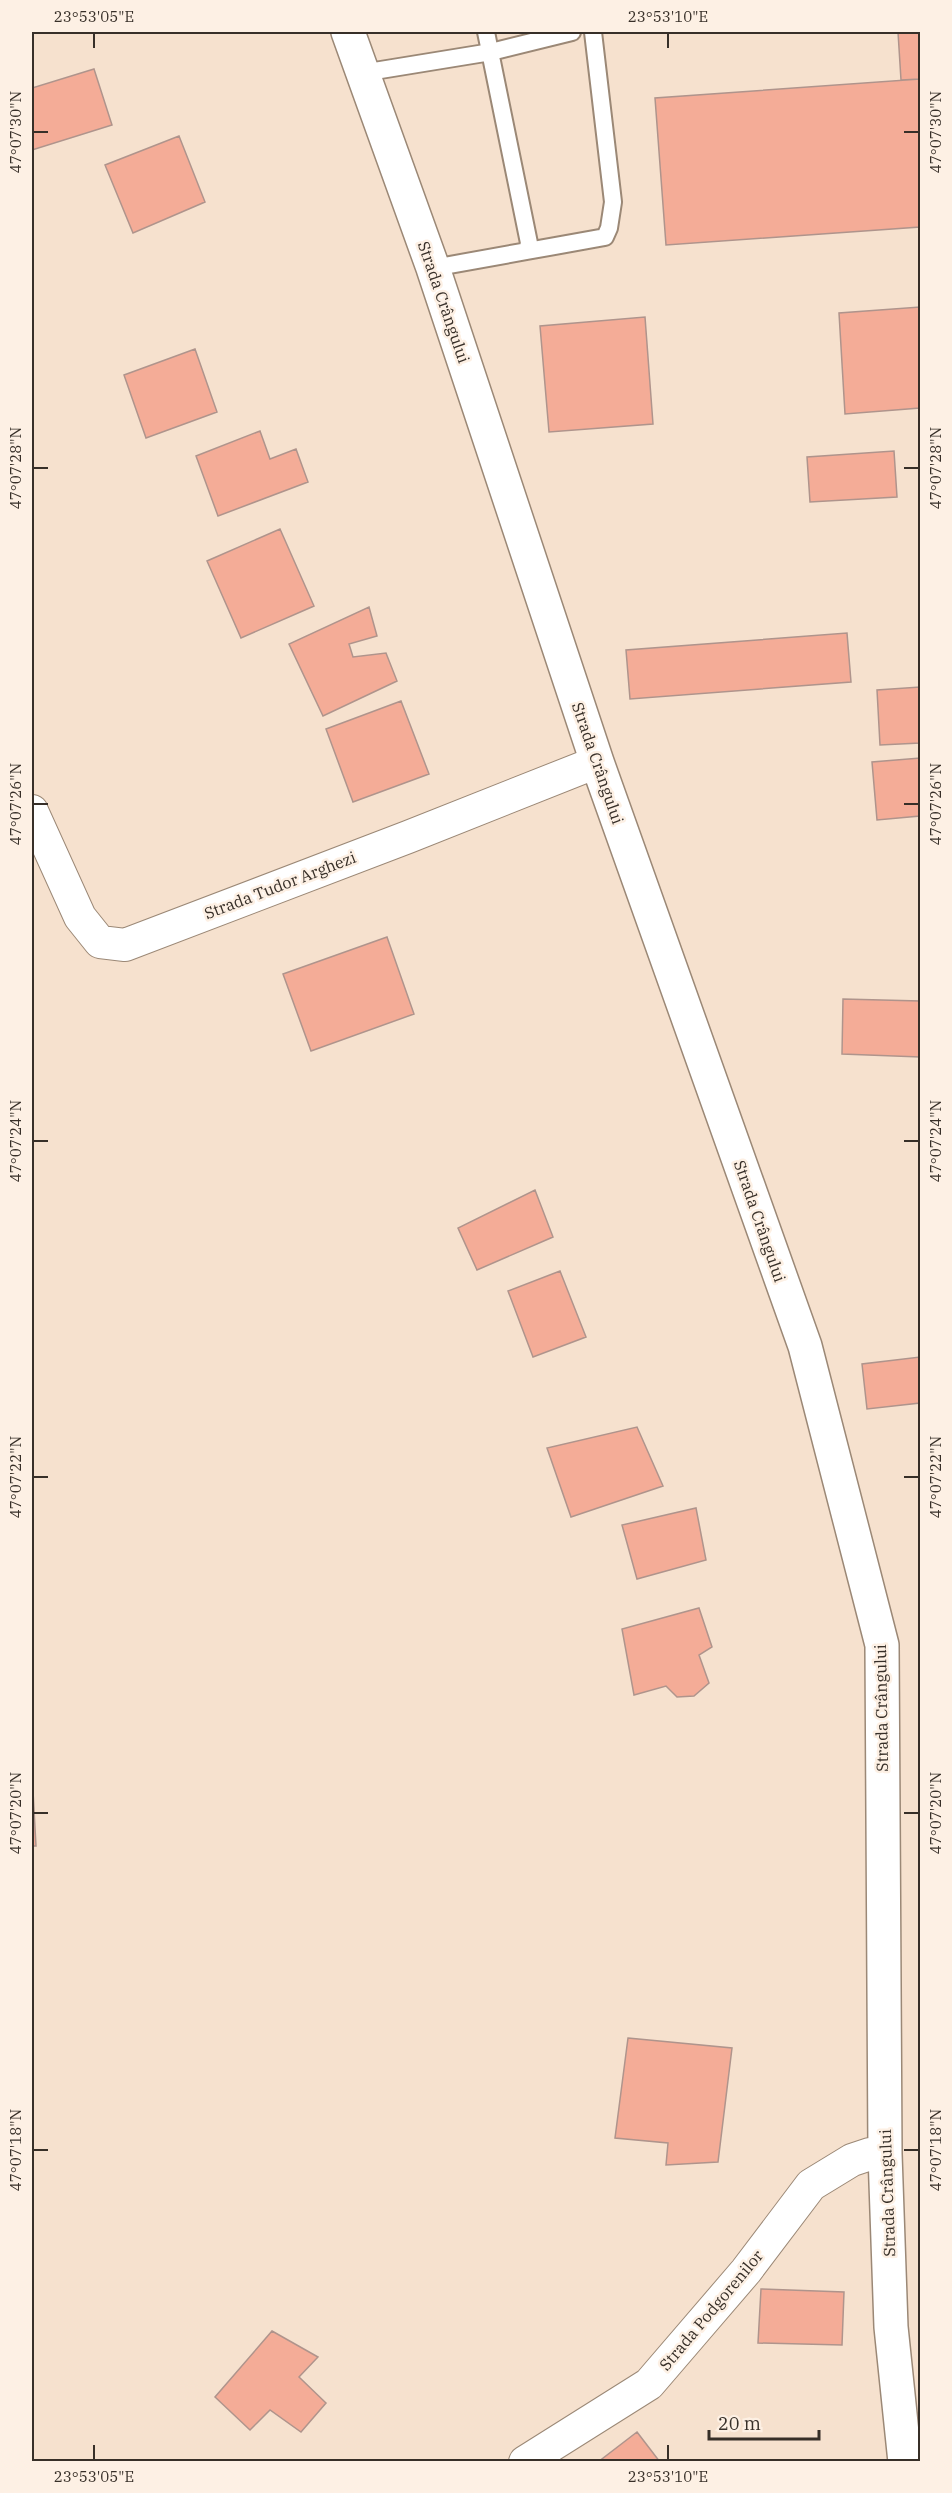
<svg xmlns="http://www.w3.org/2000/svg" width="952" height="2493" viewBox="0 0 952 2493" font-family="'IBM Plex Serif',serif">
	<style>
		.building { fill: #f4ac97; stroke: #af948c; stroke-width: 1.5 }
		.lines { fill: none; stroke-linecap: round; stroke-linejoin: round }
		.lane-casing { stroke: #9b8876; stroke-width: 20 }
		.street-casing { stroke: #9b8876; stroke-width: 34 }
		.secondary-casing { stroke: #9b8876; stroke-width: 36 }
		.lane { stroke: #fff; stroke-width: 16 }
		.street { stroke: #fff; stroke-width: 32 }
		.secondary { stroke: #fff; stroke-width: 33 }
		.ticks { fill: none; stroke: #372f28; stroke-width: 2 }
		.labels { text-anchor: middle; stroke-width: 5; stroke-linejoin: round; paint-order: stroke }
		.street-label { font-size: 16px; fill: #372f28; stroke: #fdf0e4 }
		.neatline { fill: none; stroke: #372f28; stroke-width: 2 }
		.ticks-label { font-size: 15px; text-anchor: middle; fill: #372f28 }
	</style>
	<rect width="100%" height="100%" fill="#f6e1ce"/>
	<!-- building -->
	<path class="building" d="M898 32H920V79L901 80Z
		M94 69 112 125 32 150V88Z
		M920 79V227L666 245 655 98Z
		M179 136 205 202 133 233 105 165Z
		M920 307V408L845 414 839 313Z
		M645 317 653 424 549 432 540 326Z
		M195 349 217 412 146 438 124 375Z
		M260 431 270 459 296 449 308 482 218 516 196 456Z
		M894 451 897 497 810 502 807 457Z
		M280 529 314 606 241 638 207 561Z
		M369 607 377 636 349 644 353 657 386 653 397 681 323 716 289 644Z
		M847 633 851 682 630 699 626 650Z
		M920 687V743L880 745 877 690Z
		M401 701 429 774 353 802 326 729Z
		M920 758V816L877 820 872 762Z
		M387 937 414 1014 311 1051 283 974Z
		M843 999 920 1001V1057L842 1054Z
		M535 1190 553 1237 477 1270 458 1228Z
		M560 1271 586 1337 533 1357 508 1291Z
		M920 1357V1403L867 1409 862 1364Z
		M637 1427 663 1486 571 1517 547 1448Z
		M696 1508 706 1560 637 1579 622 1525Z
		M699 1608 712 1647 699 1655 709 1683 694 1696 677 1697 666 1686 634 1695 622 1629Z
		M32 1773 36 1846H32Z
		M628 2038 732 2048 718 2162 666 2165 668 2143 615 2138Z
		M761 2289 844 2292 842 2345 758 2343Z
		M272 2331 318 2357 299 2377 326 2403 301 2432 270 2410 250 2430 215 2397Z
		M637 2432 660 2462H598Z"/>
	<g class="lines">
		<!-- lane casing -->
		<g class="lane-casing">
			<path id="lane" d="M362 73 491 52 572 32
				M527 251 605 237 609 228 613 202 593 32
				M433 268 527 251 529 243 486 32"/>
		</g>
		<!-- street casing -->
		<g class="street-casing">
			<path id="street" d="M32 811 80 917 100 942 125 945 408 837 597 762
				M525 2462 649 2384 746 2271 811 2185 852 2160 870 2154H885"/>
		</g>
		<!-- secondary casing -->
		<g class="secondary-casing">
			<path id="secondary" d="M348 32 433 268 597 762 805 1346 882 1645 885 2154 891 2327 905 2462"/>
		</g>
		<!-- lane -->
		<use href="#lane" class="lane"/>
		<!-- street -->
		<use href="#street" class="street"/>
		<!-- secondary -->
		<use href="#secondary" class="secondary"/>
	</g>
	<!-- ticks -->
	<path class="ticks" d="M94 33V48M668 33V48M33 132H48M904 132H919M33 468H48M904 468H919M33 804H48M904 804H919M33 1141H48M904 1141H919M33 1477H48M904 1477H919M33 1813H48M904 1813H919M33 2150H48M904 2150H919M94 2445V2460M668 2445V2460"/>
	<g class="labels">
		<!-- street labels -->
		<g class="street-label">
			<text transform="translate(444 302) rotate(71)" y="6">Strada Crângului</text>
			<text transform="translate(598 763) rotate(71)" y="6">Strada Crângului</text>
			<text transform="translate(280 885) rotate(-21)" y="6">Strada Tudor Arghezi</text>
			<text transform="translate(760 1221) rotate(71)" y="6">Strada Crângului</text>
			<text transform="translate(881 1708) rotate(-91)" y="6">Strada Crângului</text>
			<text transform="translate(887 2193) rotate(-92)" y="6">Strada Crângului</text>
			<text transform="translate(711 2310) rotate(-50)" y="6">Strada Podgorenilor</text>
		</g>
	</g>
	<!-- border -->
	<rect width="952" height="2493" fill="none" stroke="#fdf0e4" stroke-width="66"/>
	<!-- scale -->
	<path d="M709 2430v9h110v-9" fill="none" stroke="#372f28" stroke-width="3"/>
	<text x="718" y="2430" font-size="18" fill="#372f28" stroke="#fdf0e4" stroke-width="4.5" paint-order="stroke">20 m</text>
	<rect x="33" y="33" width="886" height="2427" class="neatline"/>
	<g class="ticks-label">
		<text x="94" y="22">23°53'05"E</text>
		<text x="668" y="22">23°53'10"E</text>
		<text transform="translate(16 132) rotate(-90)" y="5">47°07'30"N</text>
		<text transform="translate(936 132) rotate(-90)" y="5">47°07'30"N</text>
		<text transform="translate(16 468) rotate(-90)" y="5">47°07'28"N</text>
		<text transform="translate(936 468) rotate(-90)" y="5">47°07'28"N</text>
		<text transform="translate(16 804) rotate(-90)" y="5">47°07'26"N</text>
		<text transform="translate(936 804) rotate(-90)" y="5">47°07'26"N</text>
		<text transform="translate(16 1141) rotate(-90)" y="5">47°07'24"N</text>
		<text transform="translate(936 1141) rotate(-90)" y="5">47°07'24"N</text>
		<text transform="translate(16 1477) rotate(-90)" y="5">47°07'22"N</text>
		<text transform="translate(936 1477) rotate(-90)" y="5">47°07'22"N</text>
		<text transform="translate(16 1813) rotate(-90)" y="5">47°07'20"N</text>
		<text transform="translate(936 1813) rotate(-90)" y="5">47°07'20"N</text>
		<text transform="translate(16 2150) rotate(-90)" y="5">47°07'18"N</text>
		<text transform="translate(936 2150) rotate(-90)" y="5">47°07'18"N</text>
		<text x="94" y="2482">23°53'05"E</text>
		<text x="668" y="2482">23°53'10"E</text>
	</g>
</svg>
